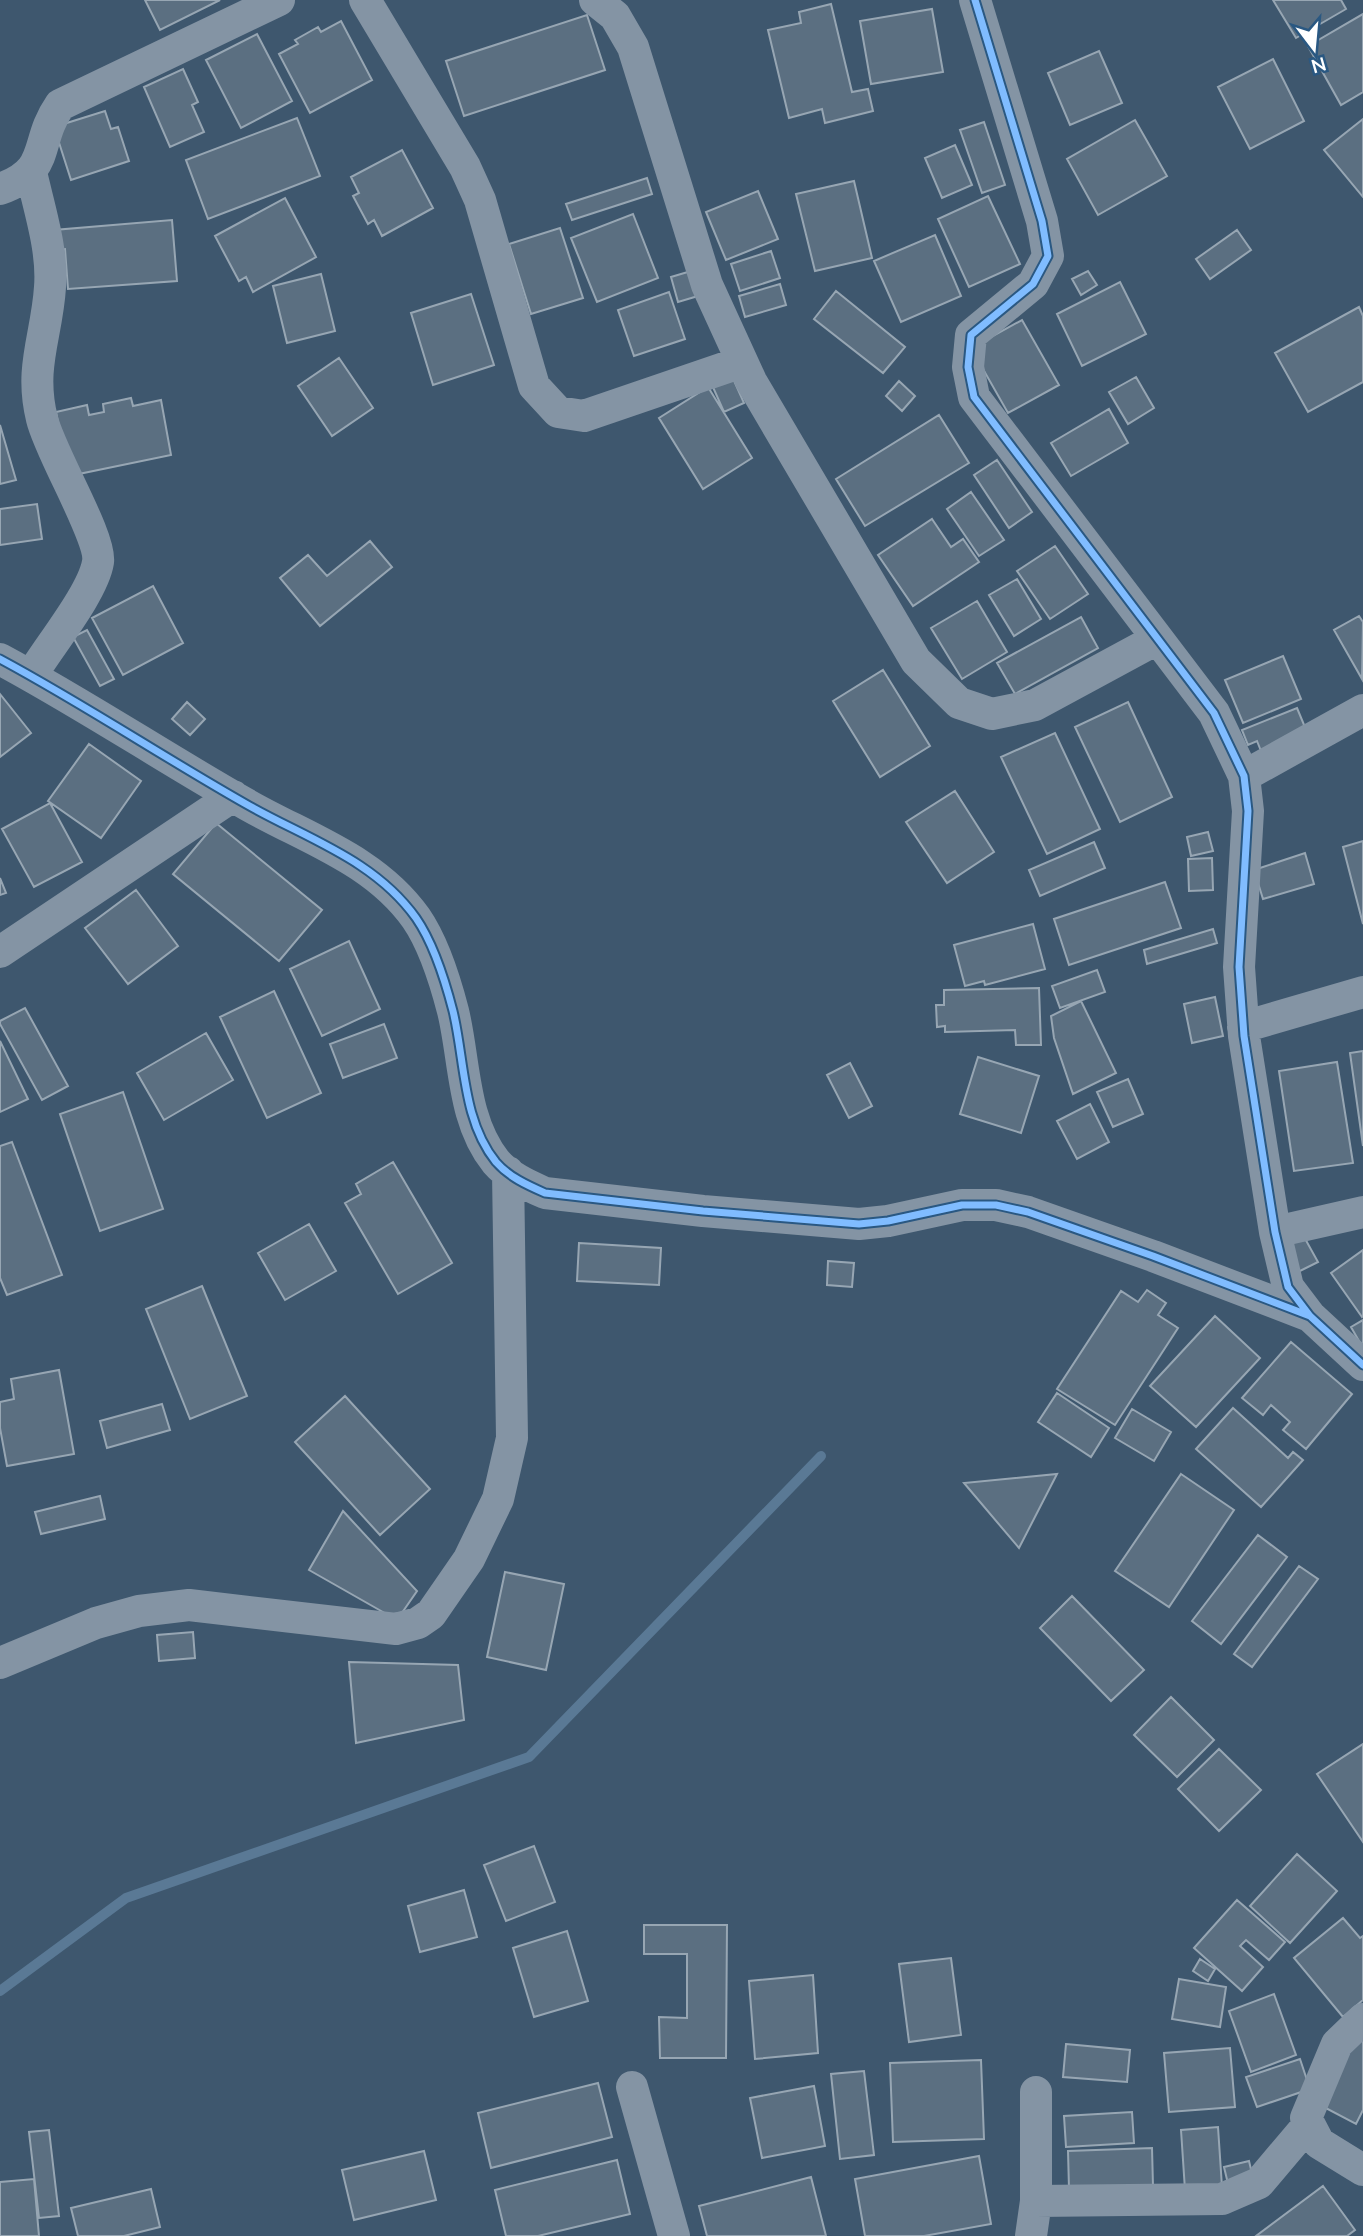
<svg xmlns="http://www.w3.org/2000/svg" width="1363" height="2236" viewBox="0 0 1363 2236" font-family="Mulish,sans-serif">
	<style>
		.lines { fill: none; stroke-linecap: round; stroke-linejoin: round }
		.stream { stroke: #5a7995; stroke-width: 10 }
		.building { fill: #5b6f81; stroke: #97a6b3; stroke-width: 2 }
		.street { stroke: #8494a4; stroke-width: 32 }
		.cycleway-casing { stroke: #2a5882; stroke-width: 11 }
		.cycleway { stroke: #80bcff; stroke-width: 7 }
	</style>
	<rect width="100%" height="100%" fill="#3e576e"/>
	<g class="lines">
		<!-- stream -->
		<path class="stream" d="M0 1991 126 1898 529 1757 821 1456"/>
	</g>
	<!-- building -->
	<path class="building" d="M145 0H220L160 30Z
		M1273 0H1341L1346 9 1296 38Z
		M831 4 852 92 868 89 873 111 825 123 822 109 789 118 768 30 801 23 799 12Z
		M932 9 943 72 871 84 860 21Z
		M1363 14V92L1341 105 1308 46Z
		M587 15 605 70 464 116 446 61Z
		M341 21 372 80 310 113 279 54 298 44 295 40 318 27 321 32Z
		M257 34 292 101 241 128 206 60Z
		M1099 51 1122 103 1070 125 1048 73Z
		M1273 59 1304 121 1250 149 1218 87Z
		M183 69 198 102 192 105 204 132 170 147 144 87Z
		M105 111 111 129 118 127 129 161 71 180 54 127Z
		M297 118 320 176 208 219 186 160Z
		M1363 119V197L1324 150Z
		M1135 120 1167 176 1098 215 1067 159Z
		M984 122 1005 185 982 193 960 130Z
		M955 145 972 185 942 198 925 158Z
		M402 150 433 208 382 236 374 220 368 224 353 196 359 193 351 177Z
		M647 178 652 194 572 220 566 204Z
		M854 181 872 258 815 271 796 194Z
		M758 191 778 239 726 260 706 212Z
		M988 196 1020 264 969 287 938 219Z
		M285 198 316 257 253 292 246 277 239 281 215 236Z
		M633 214 658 278 597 302 571 238Z
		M172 220 177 281 68 289 65 249 55 250 54 230Z
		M560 228 583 298 531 314 509 244Z
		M1237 230 1251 250 1210 279 1196 259Z
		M935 235 961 296 901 322 874 261Z
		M771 251 780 278 740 291 731 264Z
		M691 271 698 296 678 302 671 277Z
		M1088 271 1097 285 1081 295 1072 279Z
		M321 274 335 331 287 343 273 286Z
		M1120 282 1146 334 1082 366 1057 314Z
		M780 284 786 305 745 317 739 296Z
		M836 291 905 347 883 373 814 319Z
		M669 292 685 339 634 356 618 310Z
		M471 294 494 365 433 385 411 313Z
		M1359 307 1363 316V382L1308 412 1275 353Z
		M1022 320 1059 385 1008 413 971 348Z
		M339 358 373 408 332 436 298 386Z
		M732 376 744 403 724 412 712 385Z
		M1136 377 1154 408 1128 424 1109 392Z
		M899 381 915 396 902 411 886 396Z
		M708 387 752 458 703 489 659 418Z
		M131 398 133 406 161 400 171 455 69 476 56 412 87 405 89 415 104 412 103 404Z
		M1109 409 1128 443 1071 476 1051 443Z
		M939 415 969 463 865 526 836 479Z
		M0 425 16 480 0 484Z
		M997 460 1032 512 1009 528 974 475Z
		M971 492 1004 540 979 556 947 509Z
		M37 504 42 539 0 545V509Z
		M932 519 951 547 963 539 979 562 913 606 878 555Z
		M370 541 392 567 320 626 280 578 308 555 327 576Z
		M1055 546 1088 594 1050 619 1017 571Z
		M1017 579 1041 619 1014 636 989 595Z
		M153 586 183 643 123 675 92 618Z
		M977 601 1007 652 962 679 931 628Z
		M1359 616 1363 622 1362 679 1334 630Z
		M1081 617 1098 648 1015 694 997 663Z
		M87 630 114 679 100 686 73 637Z
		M1283 656 1301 699 1243 723 1225 680Z
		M883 670 930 746 880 777 833 701Z
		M0 694 31 733 0 757Z
		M187 702 205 719 190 735 172 719Z
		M1128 702 1172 797 1120 822 1075 727Z
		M1297 708 1307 732 1261 751 1257 741 1248 745 1242 730Z
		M1055 733 1100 829 1047 854 1001 757Z
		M89 744 141 781 101 838 48 801Z
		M955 791 994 852 947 883 906 822Z
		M50 803 82 862 34 887 2 829Z
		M216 823 322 910 279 961 173 874Z
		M1208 832 1213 851 1191 856 1187 837Z
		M1363 841V924L1343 847Z
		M1094 842 1105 868 1040 896 1029 870Z
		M1305 853 1314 884 1263 899 1254 870Z
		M1212 858 1213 890 1189 891 1188 859Z
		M0 878 6 893 0 895Z
		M1165 882 1181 928 1069 965 1054 919Z
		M136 890 178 946 128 984 85 928Z
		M1033 924 1045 969 985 985 984 981 965 986 954 945Z
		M1213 929 1217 943 1147 964 1144 950Z
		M349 941 380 1009 322 1036 290 969Z
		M1097 970 1105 992 1060 1008 1052 986Z
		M1039 988 1041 1045H1016L1015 1030 945 1032V1026L937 1027 936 1005H944V990Z
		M274 991 321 1093 267 1118 220 1017Z
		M1215 997 1223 1036 1192 1043 1184 1004Z
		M1081 1001 1116 1073 1073 1094 1054 1038 1051 1016Z
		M25 1008 68 1086 42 1100 0 1024V1021Z
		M384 1024 397 1058 343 1078 330 1044Z
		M206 1033 233 1080 164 1120 137 1073Z
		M0 1041 28 1099 0 1112Z
		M1363 1051V1146L1350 1053Z
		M978 1057 1039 1076 1021 1133 960 1114Z
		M1337 1062 1353 1163 1294 1171 1279 1071Z
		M850 1063 872 1106 849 1118 827 1075Z
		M1128 1079 1143 1114 1113 1127 1097 1092Z
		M123 1092 163 1209 100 1231 60 1114Z
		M1090 1104 1109 1142 1077 1159 1057 1121Z
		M12 1142 62 1275 7 1295 0 1278V1146Z
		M393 1162 452 1263 398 1294 345 1203 361 1194 356 1184Z
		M309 1224 336 1271 285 1300 258 1253Z
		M1303 1235 1318 1262 1298 1272 1284 1244Z
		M579 1243 661 1248 659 1285 577 1281Z
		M1363 1250V1316L1362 1317 1331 1273Z
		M828 1261 854 1263 852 1287 827 1285Z
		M202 1286 247 1396 190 1419 146 1309Z
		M1147 1290 1166 1303 1158 1315 1178 1328 1115 1425 1057 1389 1121 1291 1138 1302Z
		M1215 1316 1260 1358 1196 1427 1150 1386Z
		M1363 1320V1348L1351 1327Z
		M1291 1342 1352 1394 1306 1449 1283 1430 1290 1422 1271 1405 1263 1415 1242 1398Z
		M59 1370 74 1454 7 1466 0 1428V1402L14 1399 11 1379Z
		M1057 1393 1109 1428 1091 1457 1038 1422Z
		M345 1396 430 1489 380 1535 295 1442Z
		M162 1404 170 1430 107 1448 100 1421Z
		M1233 1408 1288 1458 1293 1452 1303 1460 1261 1507 1196 1449Z
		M1132 1409 1171 1432 1154 1461 1115 1438Z
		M1057 1474 1019 1548 964 1483Z
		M1181 1474 1234 1510 1169 1607 1115 1571Z
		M100 1496 105 1519 41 1534 35 1512Z
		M343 1511 417 1591 397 1620 309 1570Z
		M1258 1535 1287 1557 1221 1644 1192 1621Z
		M1299 1566 1318 1579 1252 1667 1234 1654Z
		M505 1572 564 1584 546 1670 487 1657Z
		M1072 1596 1144 1670 1111 1701 1040 1628Z
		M193 1632 195 1658 159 1661 157 1635Z
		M349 1662 458 1665 464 1720 356 1743Z
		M1171 1697 1214 1740 1177 1777 1134 1735Z
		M1363 1744V1842L1317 1774Z
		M1219 1749 1261 1790 1219 1831 1178 1789Z
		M534 1846 555 1902 506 1921 484 1865Z
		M1297 1854 1337 1891 1290 1943 1250 1906Z
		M464 1890 477 1937 420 1952 408 1906Z
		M1237 1900 1285 1942 1269 1960 1246 1940 1240 1946 1263 1967 1242 1991 1194 1948Z
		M1343 1918 1360 1938 1363 1936V2000L1343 2017 1294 1958Z
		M644 1925H727L726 2058H660L659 2017 687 2018V1954H644Z
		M567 1931 588 2001 534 2017 513 1948Z
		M951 1958 961 2035 909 2042 899 1964Z
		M1200 1959 1215 1969 1208 1981 1193 1971Z
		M813 1975 818 2053 755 2059 749 1981Z
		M1179 1979 1226 1987 1220 2027 1172 2019Z
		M1274 1994 1296 2055 1251 2072 1229 2011Z
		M1356 2036 1363 2040V2110L1356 2124 1320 2105Z
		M1066 2044 1130 2050 1127 2082 1063 2077Z
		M1230 2048 1235 2107 1169 2112 1164 2053Z
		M1300 2059 1310 2089 1257 2107 1246 2077Z
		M981 2060 984 2139 893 2142 890 2063Z
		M864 2071 874 2155 840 2159 831 2074Z
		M598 2083 612 2137 491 2168 478 2113Z
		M814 2086 825 2146 762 2158 750 2098Z
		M1132 2112 1134 2143 1066 2147 1064 2116Z
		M1218 2127 1222 2187 1185 2190 1181 2130Z
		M49 2130 59 2216 39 2218 29 2132Z
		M1152 2148 1153 2186 1069 2189 1068 2151Z
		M424 2151 436 2200 354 2220 342 2170Z
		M979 2156 991 2224 924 2236H865L855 2179Z
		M617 2160 630 2214 538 2236H506L495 2190Z
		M1249 2161 1254 2182 1229 2188 1224 2167Z
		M811 2177 826 2236H707L699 2206Z
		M34 2179 39 2236H0V2182Z
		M1323 2186 1355 2230 1347 2236H1256Z
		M151 2189 160 2227 124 2236H78L71 2208Z"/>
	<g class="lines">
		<!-- street -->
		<path class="street" d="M365 0 465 167 480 200 534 386 558 412 584 416 742 362
			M595 0 615 16 633 47 707 285 751 381 916 661 959 703 992 714 1035 705 1157 639
			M975 0 1042 221 1048 256 1033 284 971 335 968 367 974 397 1214 713 1244 776 1248 811 1239 967 1244 1036 1275 1232 1288 1287 1310 1316 1363 1365
			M0 189C53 170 33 144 60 105L279 0
			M0 659C84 704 163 757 246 804 305 838 374 859 416 918 434 944 445 980 453 1011 465 1060 462 1120 496 1162 509 1177 527 1185 545 1193L703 1211 859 1224 888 1221 962 1205H996L1028 1212 1153 1256 1310 1316
			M31 676C49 646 93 593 98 562 102 538 50 453 42 419 29 367 47 336 50 287 53 250 39 208 31 172
			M1244 776 1363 710
			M0 952 233 796
			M1243 1027 1363 992
			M1275 1232 1363 1212
			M0 1663 96 1623 139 1611 189 1605 396 1629 418 1623 431 1614 469 1559 498 1499 512 1438 508 1172
			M1363 2019 1337 2044 1306 2118 1319 2143 1363 2170
			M632 2087 674 2236
			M1036 2201 1222 2199 1259 2183 1308 2125
			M1031 2236 1036 2201V2092"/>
		<!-- cycleway casing -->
		<g class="cycleway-casing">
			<path id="cycleway" d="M975 0 1042 221 1048 256 1033 284 971 335 968 367 974 397 1214 713 1244 776 1248 811 1239 967 1244 1036 1275 1232 1288 1287 1310 1316 1363 1365
				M0 659C84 704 163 757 246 804 305 838 374 859 416 918 434 944 445 980 453 1011 465 1060 462 1120 496 1162 509 1177 527 1185 545 1193L703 1211 859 1224 888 1221 962 1205H996L1028 1212 1153 1256 1310 1316"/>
		</g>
		<!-- cycleway -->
		<use href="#cycleway" class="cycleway"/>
	</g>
	<!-- north arrow -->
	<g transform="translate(1314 49) rotate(164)" stroke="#2a5882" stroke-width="5" paint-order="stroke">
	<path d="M0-5L12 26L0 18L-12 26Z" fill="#ffffff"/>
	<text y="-10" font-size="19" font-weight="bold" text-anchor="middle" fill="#ffffff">N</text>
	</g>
</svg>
